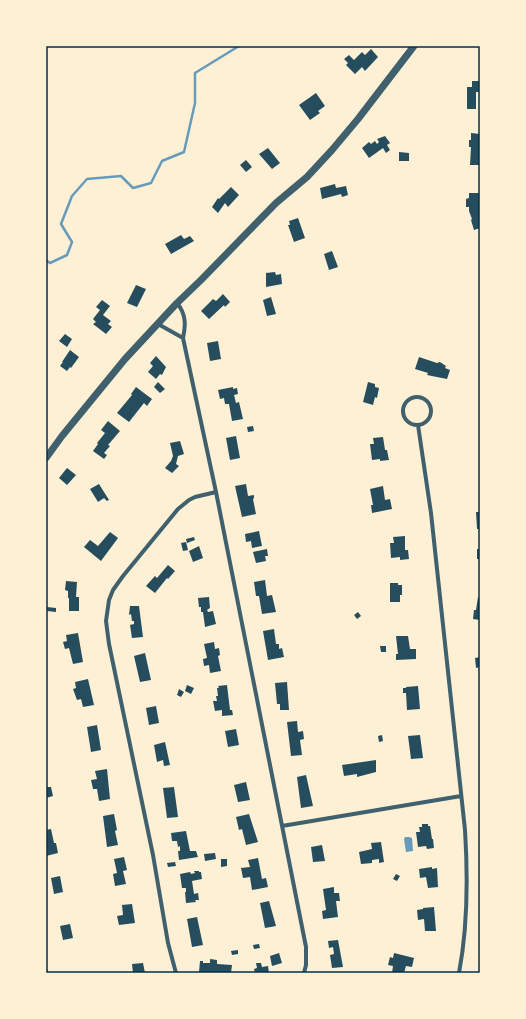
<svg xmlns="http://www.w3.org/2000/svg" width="526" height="1019" viewBox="0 0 526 1019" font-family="Roboto,sans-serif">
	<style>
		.water { fill: #669bbc }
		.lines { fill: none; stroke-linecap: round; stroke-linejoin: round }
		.stream { stroke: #669bbc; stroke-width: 2.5 }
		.building { fill: #264d5e }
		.minor { stroke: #3f606c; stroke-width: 4 }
		.tertiary { stroke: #3f606c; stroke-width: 7 }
		.neatline { fill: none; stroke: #003049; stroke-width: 1.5 }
	</style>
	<rect width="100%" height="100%" fill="#fdf0d5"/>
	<!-- water -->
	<path class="water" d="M405 837H409L412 838 413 851 406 852 404 839Z"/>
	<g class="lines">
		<!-- stream -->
		<path class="stream" d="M46 260 50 263 67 255 72 242 61 224 72 196 87 179 121 176 133 188 151 183 162 161 184 152 195 103V73L239 46"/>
	</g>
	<!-- building -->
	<path class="building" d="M371 49 378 57 365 71 362 67 355 74 346 65 348 63 344 59 349 55 354 60 362 52 365 55Z
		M472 81H480V92H476V109H467V87H472Z
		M316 93 325 106 318 111 320 113 310 120 299 105Z
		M471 133 480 134V165H470L471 147H469V140H471Z
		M385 136 390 143 387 145 390 150 386 153 383 148 369 158 362 148 369 142 371 144 375 141 377 144 379 142 377 139Z
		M268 148 280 163 272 169 259 154Z
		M399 152 409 153V161H399Z
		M246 160 252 167 246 172 240 165Z
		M335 184 336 188 346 186 348 195 342 197 341 194 322 199 320 188Z
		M231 187 239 195 228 207 225 203 218 213 212 207 218 198 219 199Z
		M469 193H480V228L474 230 471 220 472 219 469 211V207H466V199L469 198Z
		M298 218 305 238 294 242 288 225H290L289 221Z
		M181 235 184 239 190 236 194 241 171 254 165 244Z
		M332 251 338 267 329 270 324 254Z
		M275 272 276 275 281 274 282 284 266 287V273Z
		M136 285 146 289 137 307 127 303Z
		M223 294 230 302 225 307 224 305 209 319 201 311 213 299 216 301Z
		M271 297 276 314 267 316 263 300Z
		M102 300 110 306 103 315 111 321 108 324 112 327 106 334 93 324 96 322 93 319 100 310 96 307Z
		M65 334 72 339 67 347 59 341Z
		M218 341 221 359 210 361 207 343Z
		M70 350 79 357 71 368 70 367 67 371 60 366 63 362H62Z
		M156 356 166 367 162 375 160 374 156 379 148 372 153 366 150 363Z
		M419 357 437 363 440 362 446 366 445 368 450 370 447 379 427 375 428 373 415 369Z
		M158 382 165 389 160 393 154 387Z
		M368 382 375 384V387L379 388 377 398 375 397 373 405 363 402Z
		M136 387 152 399 147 406 144 403 129 422 117 413 132 395 131 394Z
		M233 387V389L237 388 238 394 234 395 236 403 239 402 243 419 232 421 229 404H225L224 398 220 399 218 390Z
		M108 421 120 431 108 445 110 446 104 453 107 455 104 459 93 451 98 444 97 443 105 433 101 430Z
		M253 426 254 431 248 432 247 427Z
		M236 436 240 458 230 460 226 438Z
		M383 437 385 450H387L389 460 380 461V459L372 460 370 444H374L373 438Z
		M180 441 184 454 178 456 176 464 179 466 172 473 165 468 171 461 173 456 170 443Z
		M67 468 76 475 67 485 59 478Z
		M99 484 109 500 107 501 104 498 98 502 90 489Z
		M246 484 248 496 254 495V498L253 499 256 514 242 517 235 486Z
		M383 486 385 500 390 499 392 509 372 513 371 505H373L370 489Z
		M476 512H480V529H477Z
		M259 531 262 546 252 548 251 541 246 542 245 534Z
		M110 532 118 538 101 561 84 547 90 540 98 546Z
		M405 536V550H408L409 559 400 560V557L391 558 390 543H394L393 537Z
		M194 537 195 540 187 543 186 539Z
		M186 542 188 550 183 551 181 543Z
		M199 546 203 558 193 562 189 551Z
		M267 549 268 556H265L266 561 256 563 253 552Z
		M477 549H480V559H477Z
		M168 565 175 571 168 579 167 578 155 593 146 586 155 576 157 578Z
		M265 580 267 596 272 595 276 612 262 614 259 596H256L254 582Z
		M66 581 77 582 76 597H79V611H69V598H68V591L65 590Z
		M390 583H398V585H402V595H400V602H390Z
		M209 597 210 608 207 610 208 612 213 611 216 624 205 627 203 612H201V607H199L198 598Z
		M478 597 480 598V620L473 619 474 610H476Z
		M130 606H139L143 637 132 638 130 625 134 624V621H132L131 614 129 615Z
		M47 607 56 608V612L47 611Z
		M358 612 361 616 357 619 354 615Z
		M274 629 276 644H279V649L282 648 284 657 268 660 263 631Z
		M78 633 83 662 73 664 69 648 65 649 63 642 67 641 66 635Z
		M396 636H408L410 649H416V659L396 660V654H398Z
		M214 642 215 649 219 648 220 655 218 656 221 671 210 673 209 665 204 666 203 659 207 658 204 644Z
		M380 646H386V652H381Z
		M145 653 151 680 140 682 134 656Z
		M480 657V667L476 668 475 658Z
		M88 679 94 705 83 707 81 699 77 700 73 689 76 688 75 682Z
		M287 682 289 710H280V704H277L275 683Z
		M187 685 194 688 191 694 185 691Z
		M227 685 230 710H232L233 715 222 716V710L215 711 213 701H217L216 696H218L217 688H219L218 686Z
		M418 686 420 709 407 710 406 693H403V688H406V687Z
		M179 689 184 692 181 697 177 695Z
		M156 706 159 723 149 725 146 708Z
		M297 721 298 732 303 731 304 739 300 740 302 755 291 756 287 722Z
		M97 725 101 750 91 752 87 727Z
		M236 729 239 745 228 747 225 731Z
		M382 735 383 741 379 742 378 736Z
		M420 735 423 758 411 759 408 736Z
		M165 742 170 765 164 766 163 760 157 762 154 745Z
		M376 760V772L357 777V774L344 776 342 765Z
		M107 769 110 799 99 801 97 789H93L91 780 97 779 95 771Z
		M306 775 313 806 301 808 297 777Z
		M246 782 250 800 238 802 234 785Z
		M46 787H51L53 796 46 798Z
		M174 787 178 817 167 818 163 788Z
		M114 814 117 830 115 831 118 845 107 847 103 816Z
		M249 814 258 842 246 845 242 829 239 830 236 817Z
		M422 824H428V826H430L432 839H433L434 848 427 849 426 846 418 847 416 832H420L419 827H422Z
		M51 829 54 843H56L58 853 46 856V830Z
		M186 831 190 851H196L198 857 179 860 178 851H180V846L178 847 177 841H172L171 833Z
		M381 842 384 862 379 863V859L372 860V863L361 864 359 852 372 849 371 843Z
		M322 845 325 861 313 862 311 847Z
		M215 853 216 859 205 861 204 854Z
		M124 857 127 870 123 871 126 884 115 886 113 874 117 873 114 859Z
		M258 858 262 879 266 878 268 887 252 890 250 877 243 878 241 868 250 867 248 860Z
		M221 859H227V866L221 867Z
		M175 862 176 866 168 867 167 863Z
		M432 867V869L437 868 438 887 428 888 426 877 420 878 419 869Z
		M194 871H199V872H201L202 879 192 881 194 894 198 893 199 900H195L196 902 186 903 185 892H186V888H182L180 874 190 872 191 874 195 873Z
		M396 874 400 876 397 881 393 879Z
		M60 876 63 892 54 894 51 878Z
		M334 887V893H339L340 901H336L338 917 323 919 322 911 326 910 323 889Z
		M269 901 276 926 265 928 260 903Z
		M132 904 135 923 119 925 117 916 123 915 122 905Z
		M434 907 436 931H425L424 919 418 920 417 910 423 909V908Z
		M197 917 203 945 192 947 187 919Z
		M70 924 73 938 63 940 60 926Z
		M338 940 343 967 332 968 330 955 334 954 333 947 329 948 328 941Z
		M259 944 260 948 254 949 253 945Z
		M238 950V954L232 955 231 951Z
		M279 953 282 963 272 966 270 956Z
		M394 953 414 958 412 967 406 966 404 973H392L393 966 388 965 390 957 393 958Z
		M210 959 217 960V964L232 965 231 973 199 972 200 961H203V963H210Z
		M143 963 145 973H133L132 964Z
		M256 963H261L262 967 268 966 269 973H255L254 969 257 968Z"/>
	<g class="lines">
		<!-- minor -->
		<path class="minor" d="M177 303C186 314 186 325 183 338L216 492 306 947V965L304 973
			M158 324 183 338
			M403 411a14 14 0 1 1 28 0a14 14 0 1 1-28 0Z
			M418 425 431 513 465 830C468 878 468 926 459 973
			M282 826 461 796
			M46 971V973
			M176 973 168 943 153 855 109 644 106 621 109 600 113 590 123 576 178 509 189 500 195 497 216 492"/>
		<!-- tertiary -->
		<path class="tertiary" d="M46 458 62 436 125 359 177 303 201 280 276 203 307 177 332 150 358 119 414 46"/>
	</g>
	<!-- border -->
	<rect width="526" height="1019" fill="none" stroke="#fdf0d5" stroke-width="94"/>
	<rect x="47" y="47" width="432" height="925" class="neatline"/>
</svg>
